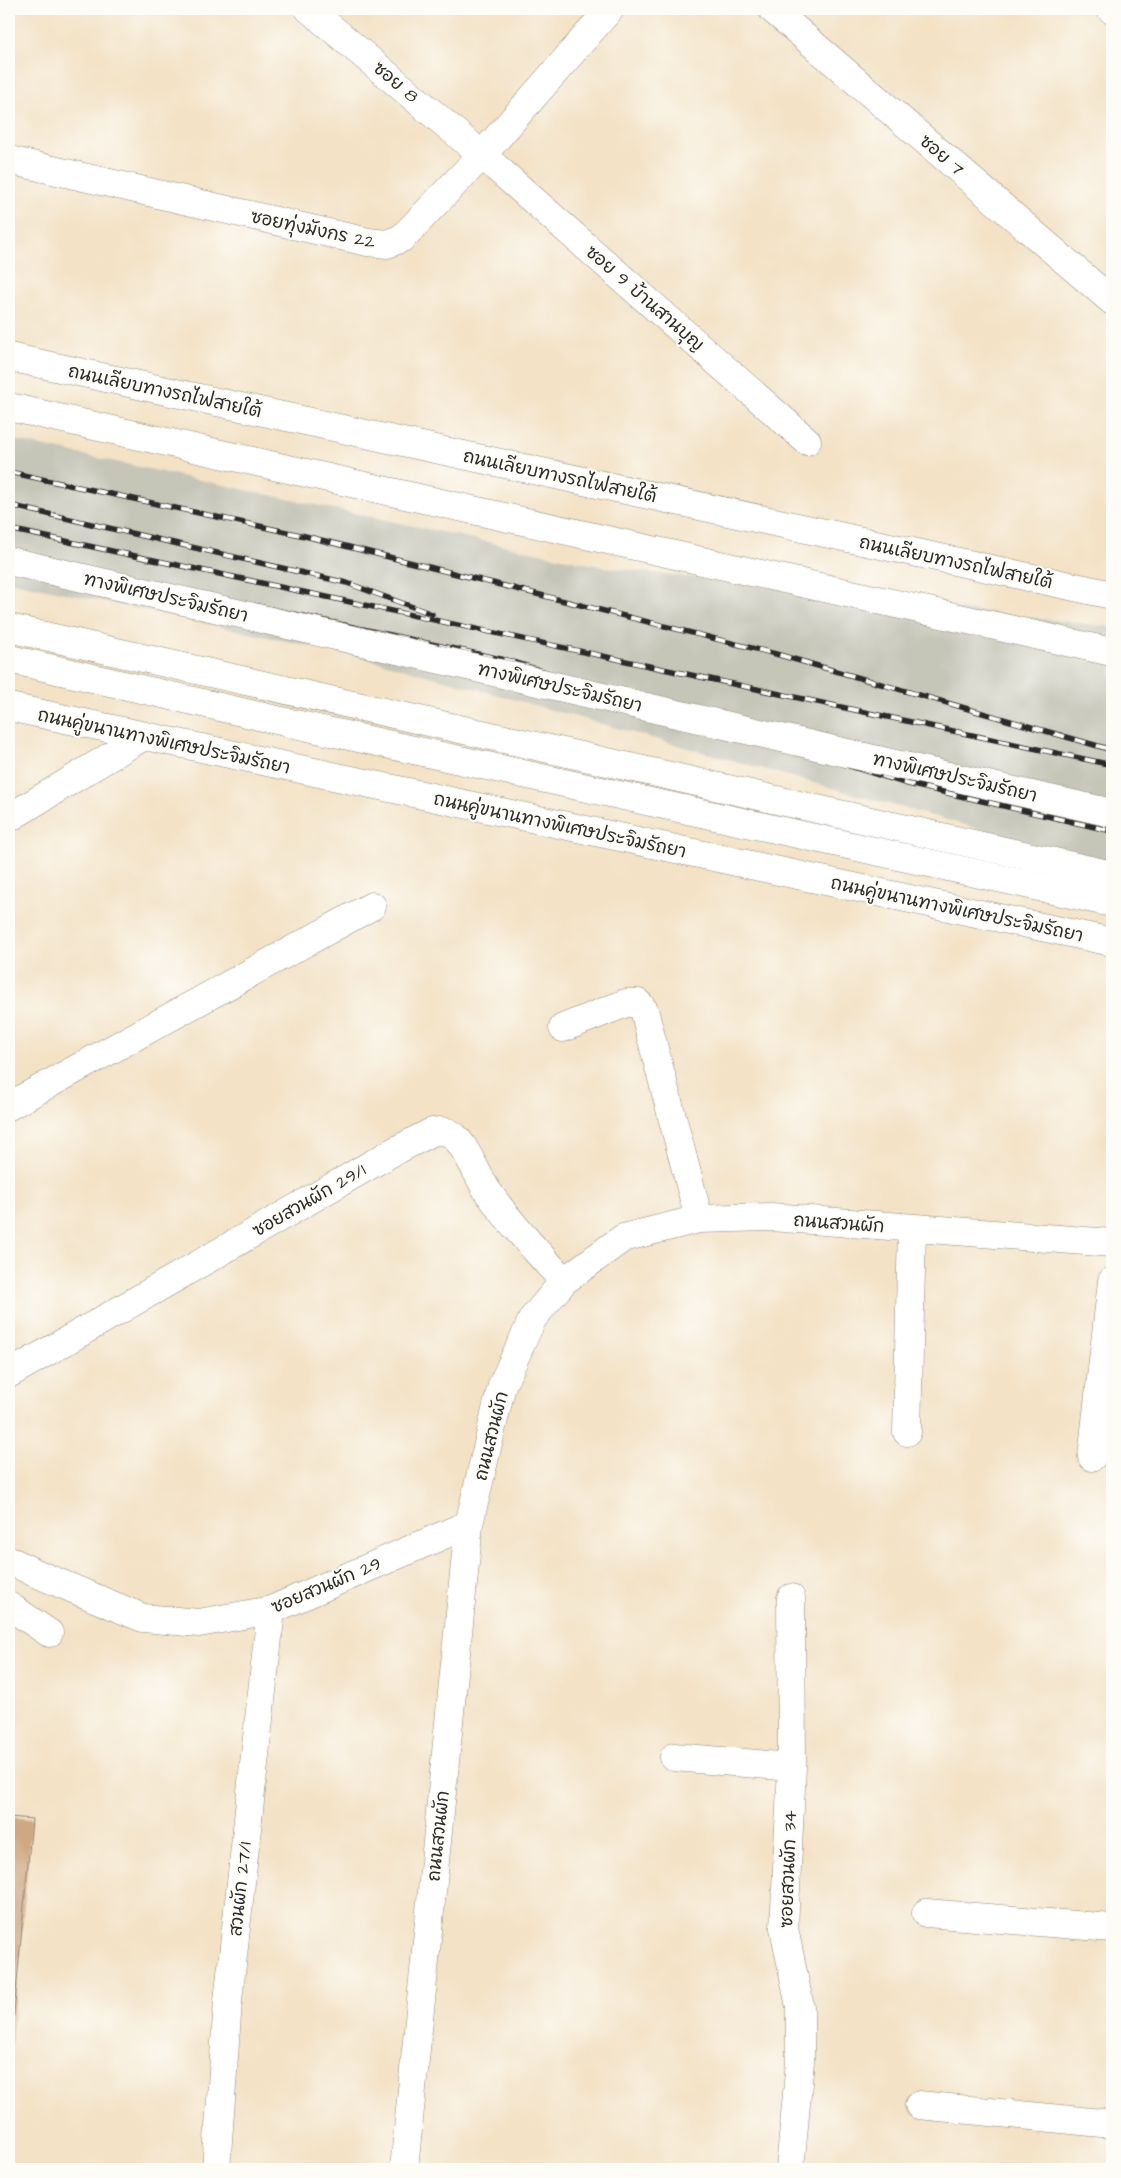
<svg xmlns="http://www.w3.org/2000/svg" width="1121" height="2178" viewBox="0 0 1121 2178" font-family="'Architects Daughter','Playpen Sans Thai',sans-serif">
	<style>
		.industrial { fill: #c5c5b8 }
		.building { fill: #cfa883 }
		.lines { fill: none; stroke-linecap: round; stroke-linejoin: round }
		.minor-casing { stroke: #8f8678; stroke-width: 29 }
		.major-casing { stroke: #8f8678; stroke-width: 29 }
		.highway-casing { stroke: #8f8678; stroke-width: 29 }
		.minor { stroke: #fff; stroke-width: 28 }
		.major { stroke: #fff; stroke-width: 28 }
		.highway { stroke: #fff; stroke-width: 28 }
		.rail-casing { stroke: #2b2b2b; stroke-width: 5.5 }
		.rail { stroke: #fdfcf7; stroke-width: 4; stroke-dasharray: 11; stroke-linecap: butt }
		.highway-bridge-casing { stroke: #8f8678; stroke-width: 29; stroke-linecap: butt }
		.highway-bridge { stroke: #fff; stroke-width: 28 }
		.labels { text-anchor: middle; stroke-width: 4.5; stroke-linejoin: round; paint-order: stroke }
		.street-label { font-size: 18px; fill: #2b2b2b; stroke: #fdfcf7 }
	</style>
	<rect width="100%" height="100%" fill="#fdfcf7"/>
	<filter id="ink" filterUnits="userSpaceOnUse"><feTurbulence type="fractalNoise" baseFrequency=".02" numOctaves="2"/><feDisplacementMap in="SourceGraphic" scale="10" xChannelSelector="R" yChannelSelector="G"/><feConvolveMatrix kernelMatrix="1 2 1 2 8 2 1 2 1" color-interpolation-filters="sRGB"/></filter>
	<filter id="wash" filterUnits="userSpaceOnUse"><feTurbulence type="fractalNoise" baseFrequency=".0096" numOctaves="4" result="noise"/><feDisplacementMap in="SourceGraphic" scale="20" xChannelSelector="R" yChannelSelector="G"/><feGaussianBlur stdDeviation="1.12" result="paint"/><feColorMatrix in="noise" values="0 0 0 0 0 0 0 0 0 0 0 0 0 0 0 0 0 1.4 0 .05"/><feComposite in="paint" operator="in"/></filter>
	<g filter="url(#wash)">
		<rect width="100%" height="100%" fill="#f3e2c6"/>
		<!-- industrial -->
		<path class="industrial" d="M9 439 604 567 1112 627V866L365 658 9 581Z"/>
		<g id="blocks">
			<!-- building -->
			<path class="building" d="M9 1817 32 1819 10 2057H9Z"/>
		</g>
	</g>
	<g filter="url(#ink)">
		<use href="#blocks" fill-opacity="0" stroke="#8f8678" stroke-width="1"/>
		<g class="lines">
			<!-- minor casing -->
			<g class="minor-casing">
				<path id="minor" d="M309 9 482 155 807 441
					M772 9 1112 301
					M1111 9 1112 10
					M9 160 368 242 387 244 402 238 482 155 610 9
					M9 818 142 737
					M563 1028 626 1003H638L644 1010 699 1219
					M9 1106 372 906
					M9 1374 391 1153 432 1132C440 1130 447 1130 454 1136 468 1149 477 1176 488 1192 511 1224 537 1252 564 1281
					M907 1432 912 1228
					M1092 1457 1112 1281
					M9 1560 33 1572 143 1618 199 1623 271 1610 469 1524
					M9 1606 49 1633
					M674 1757 792 1767
					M926 1913 1112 1928
					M919 2105 1112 2124
					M216 2169 228 2001 271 1610
					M404 2169 469 1524 502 1385 533 1318 564 1281 623 1238 699 1219 771 1217 1112 1243
					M790 2169 800 2061V2007L784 1928 792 1767 791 1598"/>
			</g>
			<!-- major casing -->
			<g class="major-casing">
				<path id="major" d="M9 357 1112 595
					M9 407 1112 652
					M9 659 272 719 1112 903
					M9 707 1112 942"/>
			</g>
			<!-- highway casing -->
			<g class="highway-casing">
				<path id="highway" d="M9 628 1112 875
					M908 767 1112 813"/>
			</g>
			<!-- minor -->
			<use href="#minor" class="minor"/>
			<!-- major -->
			<use href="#major" class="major"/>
			<!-- highway -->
			<use href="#highway" class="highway"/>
			<!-- rail casing -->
			<g class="rail-casing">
				<path id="rail" d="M9 472 305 536 776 654 1112 750
					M9 505 347 583 432 614
					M9 529 1112 765
					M9 552 510 661 908 784 1112 831"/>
			</g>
			<!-- rail -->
			<use href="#rail" class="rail"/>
			<!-- highway-bridge casing -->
			<g class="highway-bridge-casing">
				<path id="highway-bridge" d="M9 561 908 767"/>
			</g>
			<!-- highway-bridge -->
			<use href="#highway-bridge" class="highway-bridge"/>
		</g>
	</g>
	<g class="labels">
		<!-- street labels -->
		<g class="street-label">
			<text transform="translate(396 82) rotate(40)" y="6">ซอย 8</text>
			<text transform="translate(942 155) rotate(41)" y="6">ซอย 7</text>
			<text transform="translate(313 229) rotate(12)" y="6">ซอยทุ่งมังกร 22</text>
			<text transform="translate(645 298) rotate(41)" y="6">ซอย 9 บ้านสานบุญ</text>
			<text transform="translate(165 391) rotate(12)" y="6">ถนนเลียบทางรถไฟสายใต้</text>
			<text transform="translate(560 476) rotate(12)" y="6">ถนนเลียบทางรถไฟสายใต้</text>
			<text transform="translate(956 562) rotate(12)" y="6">ถนนเลียบทางรถไฟสายใต้</text>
			<text transform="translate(166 597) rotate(13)" y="6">ทางพิเศษประจิมรัถยา</text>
			<text transform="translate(560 687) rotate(13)" y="6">ทางพิเศษประจิมรัถยา</text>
			<text transform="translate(164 741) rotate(12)" y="6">ถนนคู่ขนานทางพิเศษประจิมรัถยา</text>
			<text transform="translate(955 777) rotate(13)" y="6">ทางพิเศษประจิมรัถยา</text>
			<text transform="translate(560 825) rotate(12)" y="6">ถนนคู่ขนานทางพิเศษประจิมรัถยา</text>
			<text transform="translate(957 909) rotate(12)" y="6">ถนนคู่ขนานทางพิเศษประจิมรัถยา</text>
			<text transform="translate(309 1200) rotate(-30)" y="6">ซอยสวนผัก 29/1</text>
			<text transform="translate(839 1223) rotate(4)" y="6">ถนนสวนผัก</text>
			<text transform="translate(491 1436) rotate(-76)" y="6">ถนนสวนผัก</text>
			<text transform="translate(326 1585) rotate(-23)" y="6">ซอยสวนผัก 29</text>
			<text transform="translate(438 1836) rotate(-84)" y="6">ถนนสวนผัก</text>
			<text transform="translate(788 1869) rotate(-88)" y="6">ซอยสวนผัก 34</text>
			<text transform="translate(240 1889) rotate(-84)" y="6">สวนผัก 27/1</text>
		</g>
	</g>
	<!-- margin -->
	<rect width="1121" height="2178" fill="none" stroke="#fdfcf7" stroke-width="30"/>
</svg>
